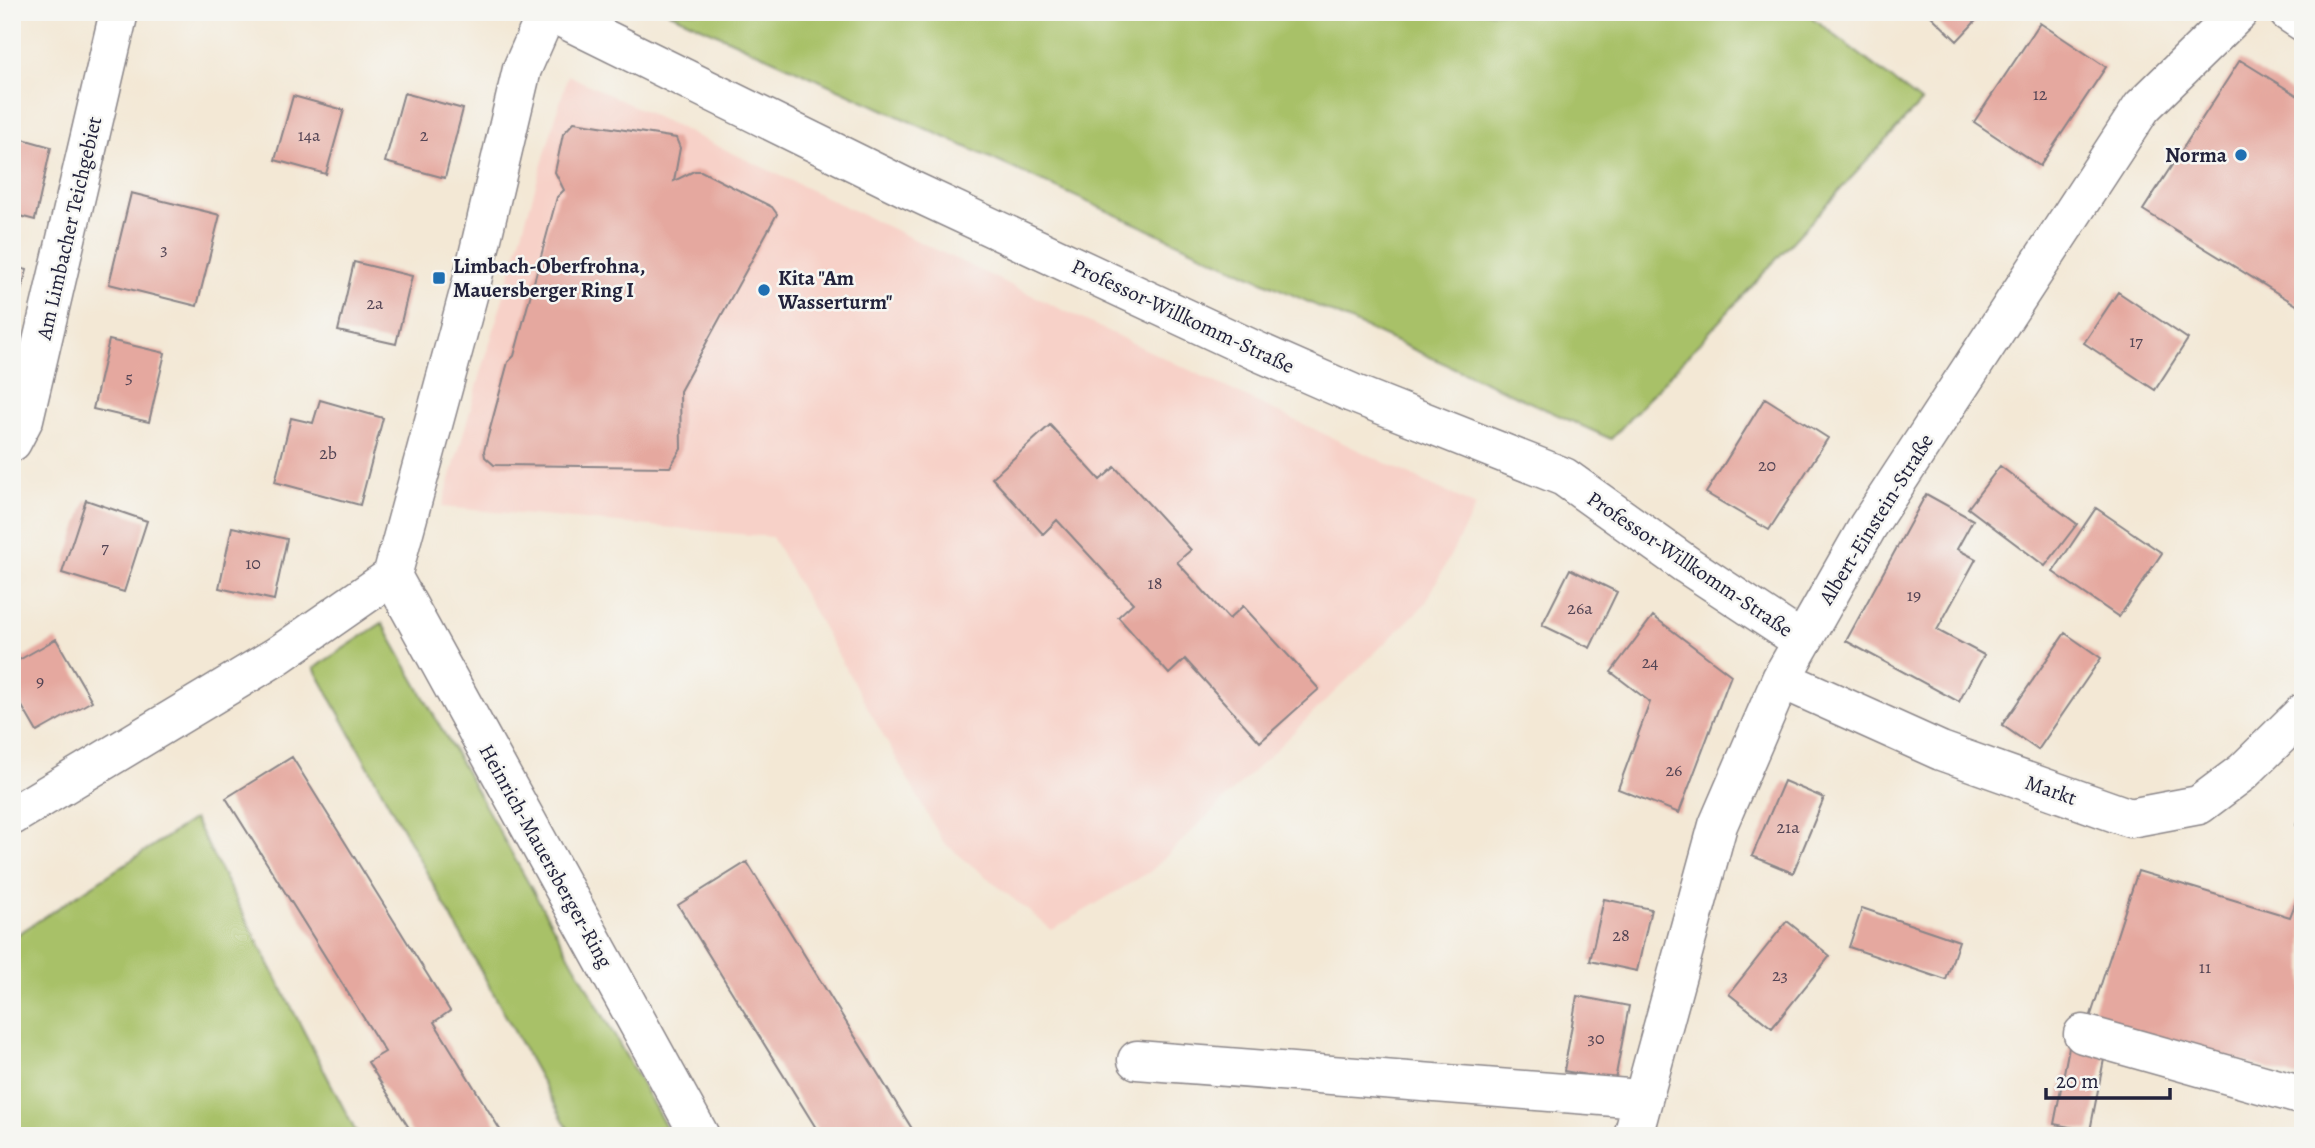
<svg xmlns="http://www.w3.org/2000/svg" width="2315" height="1148" viewBox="0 0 2315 1148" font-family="Alegreya,serif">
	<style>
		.built { fill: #f7d1c8 }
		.green { fill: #a8c167; stroke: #657251; stroke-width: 2 }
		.building { fill: #e5a89f }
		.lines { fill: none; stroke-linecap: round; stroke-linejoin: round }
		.minor-casing { stroke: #8a8588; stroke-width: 41 }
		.minor { stroke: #fff; stroke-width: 38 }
		.poi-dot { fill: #1f6fb2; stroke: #f6f6f2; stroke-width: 2.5 }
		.labels { text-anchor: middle; stroke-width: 5; stroke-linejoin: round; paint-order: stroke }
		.number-label { font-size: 18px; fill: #534454 }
		.poi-label { font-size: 21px; font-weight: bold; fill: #22223b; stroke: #f6f6f2; text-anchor: start }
		.street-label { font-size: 21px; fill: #22223b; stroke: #f6f6f2 }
	</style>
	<rect width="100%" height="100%" fill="#f6f6f2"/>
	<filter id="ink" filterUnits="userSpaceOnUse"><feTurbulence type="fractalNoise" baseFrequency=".0143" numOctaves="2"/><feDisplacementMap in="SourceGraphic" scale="14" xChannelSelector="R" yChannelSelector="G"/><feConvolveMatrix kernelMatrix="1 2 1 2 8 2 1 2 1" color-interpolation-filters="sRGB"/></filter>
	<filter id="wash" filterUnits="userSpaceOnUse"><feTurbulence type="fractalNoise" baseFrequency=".00686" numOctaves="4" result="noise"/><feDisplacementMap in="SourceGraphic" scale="28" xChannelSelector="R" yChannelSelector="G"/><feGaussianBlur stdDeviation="1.57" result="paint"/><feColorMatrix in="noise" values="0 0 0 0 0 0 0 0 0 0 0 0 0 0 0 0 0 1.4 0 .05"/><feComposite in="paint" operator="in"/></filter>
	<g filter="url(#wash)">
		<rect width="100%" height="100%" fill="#f3e8d5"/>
		<!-- built -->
		<path class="built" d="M568 75 1476 506 1425 604 1151 871 1052 930 943 842 772 537 442 507Z"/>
		<!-- green -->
		<path class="green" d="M668 12H1805L1921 102 1611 439Z
			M382 623 671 1136H572L314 668Z
			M194 819 358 1136H12V938Z"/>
		<g id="blocks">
			<!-- building -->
			<path class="building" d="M1927 12H1984L1957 41Z
				M2040 23 2106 67 2040 166 1974 122Z
				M2240 60 2303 99V309L2143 210Z
				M404 93 463 109 445 178 385 162Z
				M293 96 344 110 326 174 275 160Z
				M574 122 676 138 680 148 674 181 694 171H701L772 207 777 214 680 391 681 449 670 467 494 465 485 457 484 451 508 362 514 356 557 197 564 190 555 172 563 134Z
				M12 136 51 147 35 220 12 214Z
				M131 193 220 215 197 306 109 284Z
				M354 262 412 276 396 344 338 331Z
				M12 266 27 270 13 319H12Z
				M2118 292 2188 339 2155 390 2084 343Z
				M109 340 165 353 149 422 93 409Z
				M1765 398 1828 438 1769 530 1706 493Z
				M320 400 383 418 360 505 275 482 291 418 313 423Z
				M1050 425 1100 480 1115 467 1191 550 1177 562 1229 619 1243 606 1319 689 1260 742 1185 659 1169 674 1118 617 1133 603 1057 520 1043 534 992 478Z
				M2000 466 2077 524 2045 566 1968 508Z
				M1926 494 1973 520 1957 549 1976 559 1937 630 1984 655 1959 702 1846 641Z
				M86 500 147 521 124 592 62 573Z
				M2096 508 2162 553 2119 617 2053 572Z
				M232 527 287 539 274 600 219 588Z
				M1570 569 1617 592 1590 648 1542 625Z
				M1653 616 1731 675 1679 813 1618 789 1650 702 1611 672Z
				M2065 633 2101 658 2038 750 2002 725Z
				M56 639 92 701 37 732 12 689V664Z
				M292 757 450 1011 434 1022 504 1136H414L368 1062 385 1052 226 798Z
				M1784 781 1824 798 1793 873 1752 856Z
				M2302 796 2303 797 2302 846 2296 826Z
				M747 862 914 1132 907 1136H821L678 905Z
				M2138 871 2290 917 2303 883V1079L2090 1018Z
				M1604 899 1651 909 1637 971 1590 961Z
				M1862 908 1959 941 1946 980 1849 947Z
				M1787 921 1830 956 1772 1028 1729 994Z
				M1577 996 1629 1006 1615 1080 1564 1071Z
				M2069 1047 2105 1054 2090 1131 2054 1124Z"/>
		</g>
	</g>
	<g filter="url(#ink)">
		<use href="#blocks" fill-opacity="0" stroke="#8a8588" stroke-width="2"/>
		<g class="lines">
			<!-- minor casing -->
			<g class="minor-casing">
				<path id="minor" d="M550 12 907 188 1252 349 1352 393 1564 477 1687 565 1802 641
					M2288 12 2303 22
					M12 442 24 419 119 12
					M392 576 700 1136
					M1781 679 1941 751 2130 818 2199 805 2243 772 2303 713
					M12 816 277 656 392 576 472 281 522 69 547 12
					M2083 1034 2303 1096
					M1137 1060 1641 1099
					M1633 1136 1718 825 1781 679 1868 526 2142 107 2239 12"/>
			</g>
			<!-- minor -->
			<use href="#minor" class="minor"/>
		</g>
	</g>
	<!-- markers -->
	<g class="poi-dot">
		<circle cx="2241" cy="155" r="7"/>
		<rect x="432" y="271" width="14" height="14" rx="3.5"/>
		<circle cx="764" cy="290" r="7"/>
	</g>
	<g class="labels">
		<!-- number labels -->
		<g class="number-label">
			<text x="2040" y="100">12</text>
			<text x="309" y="141">14a</text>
			<text x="424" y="141">2</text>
			<text x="164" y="255">3</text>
			<text x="375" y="309">2a</text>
			<text x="2136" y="347">17</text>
			<text x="129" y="383">5</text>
			<text x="328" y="459">2b</text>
			<text x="1767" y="471">20</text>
			<text x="105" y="553">7</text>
			<text x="253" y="569">10</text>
			<text x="1155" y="589">18</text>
			<text x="1914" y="601">19</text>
			<text x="1580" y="614">26a</text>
			<text x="1650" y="668">24</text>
			<text x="40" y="687">9</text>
			<text x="1674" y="776">26</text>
			<text x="1788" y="833">21a</text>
			<text x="1621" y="941">28</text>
			<text x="2205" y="973">11</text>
			<text x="1780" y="981">23</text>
			<text x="1596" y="1044">30</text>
		</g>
		<!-- poi labels -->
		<g class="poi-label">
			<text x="2227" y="162" text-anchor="end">Norma</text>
			<text x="453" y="273">Limbach-Oberfrohna,<tspan x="453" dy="24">Mauersberger Ring I</tspan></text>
			<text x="778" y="285">Kita "Am<tspan x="778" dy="24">Wasserturm"</tspan></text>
		</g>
		<!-- street labels -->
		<g class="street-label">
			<text transform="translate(69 228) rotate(-77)" y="7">Am Limbacher Teichgebiet</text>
			<text transform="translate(1183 316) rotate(25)" y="7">Professor-Willkomm-Straße</text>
			<text transform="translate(1876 519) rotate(-58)" y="7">Albert-Einstein-Straße</text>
			<text transform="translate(1690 564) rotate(34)" y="7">Professor-Willkomm-Straße</text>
			<text transform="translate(2051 790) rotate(19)" y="7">Markt</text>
			<text transform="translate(546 856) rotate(61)" y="7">Heinrich-Mauersberger-Ring</text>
		</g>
	</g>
	<!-- margin -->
	<rect width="2315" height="1148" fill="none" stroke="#f6f6f2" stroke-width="42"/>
	<!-- scale -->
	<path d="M2046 1088v10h124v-10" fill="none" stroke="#22223b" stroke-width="3.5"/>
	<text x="2056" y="1088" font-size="21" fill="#22223b" stroke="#f6f6f2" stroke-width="5" paint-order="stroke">20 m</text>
</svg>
